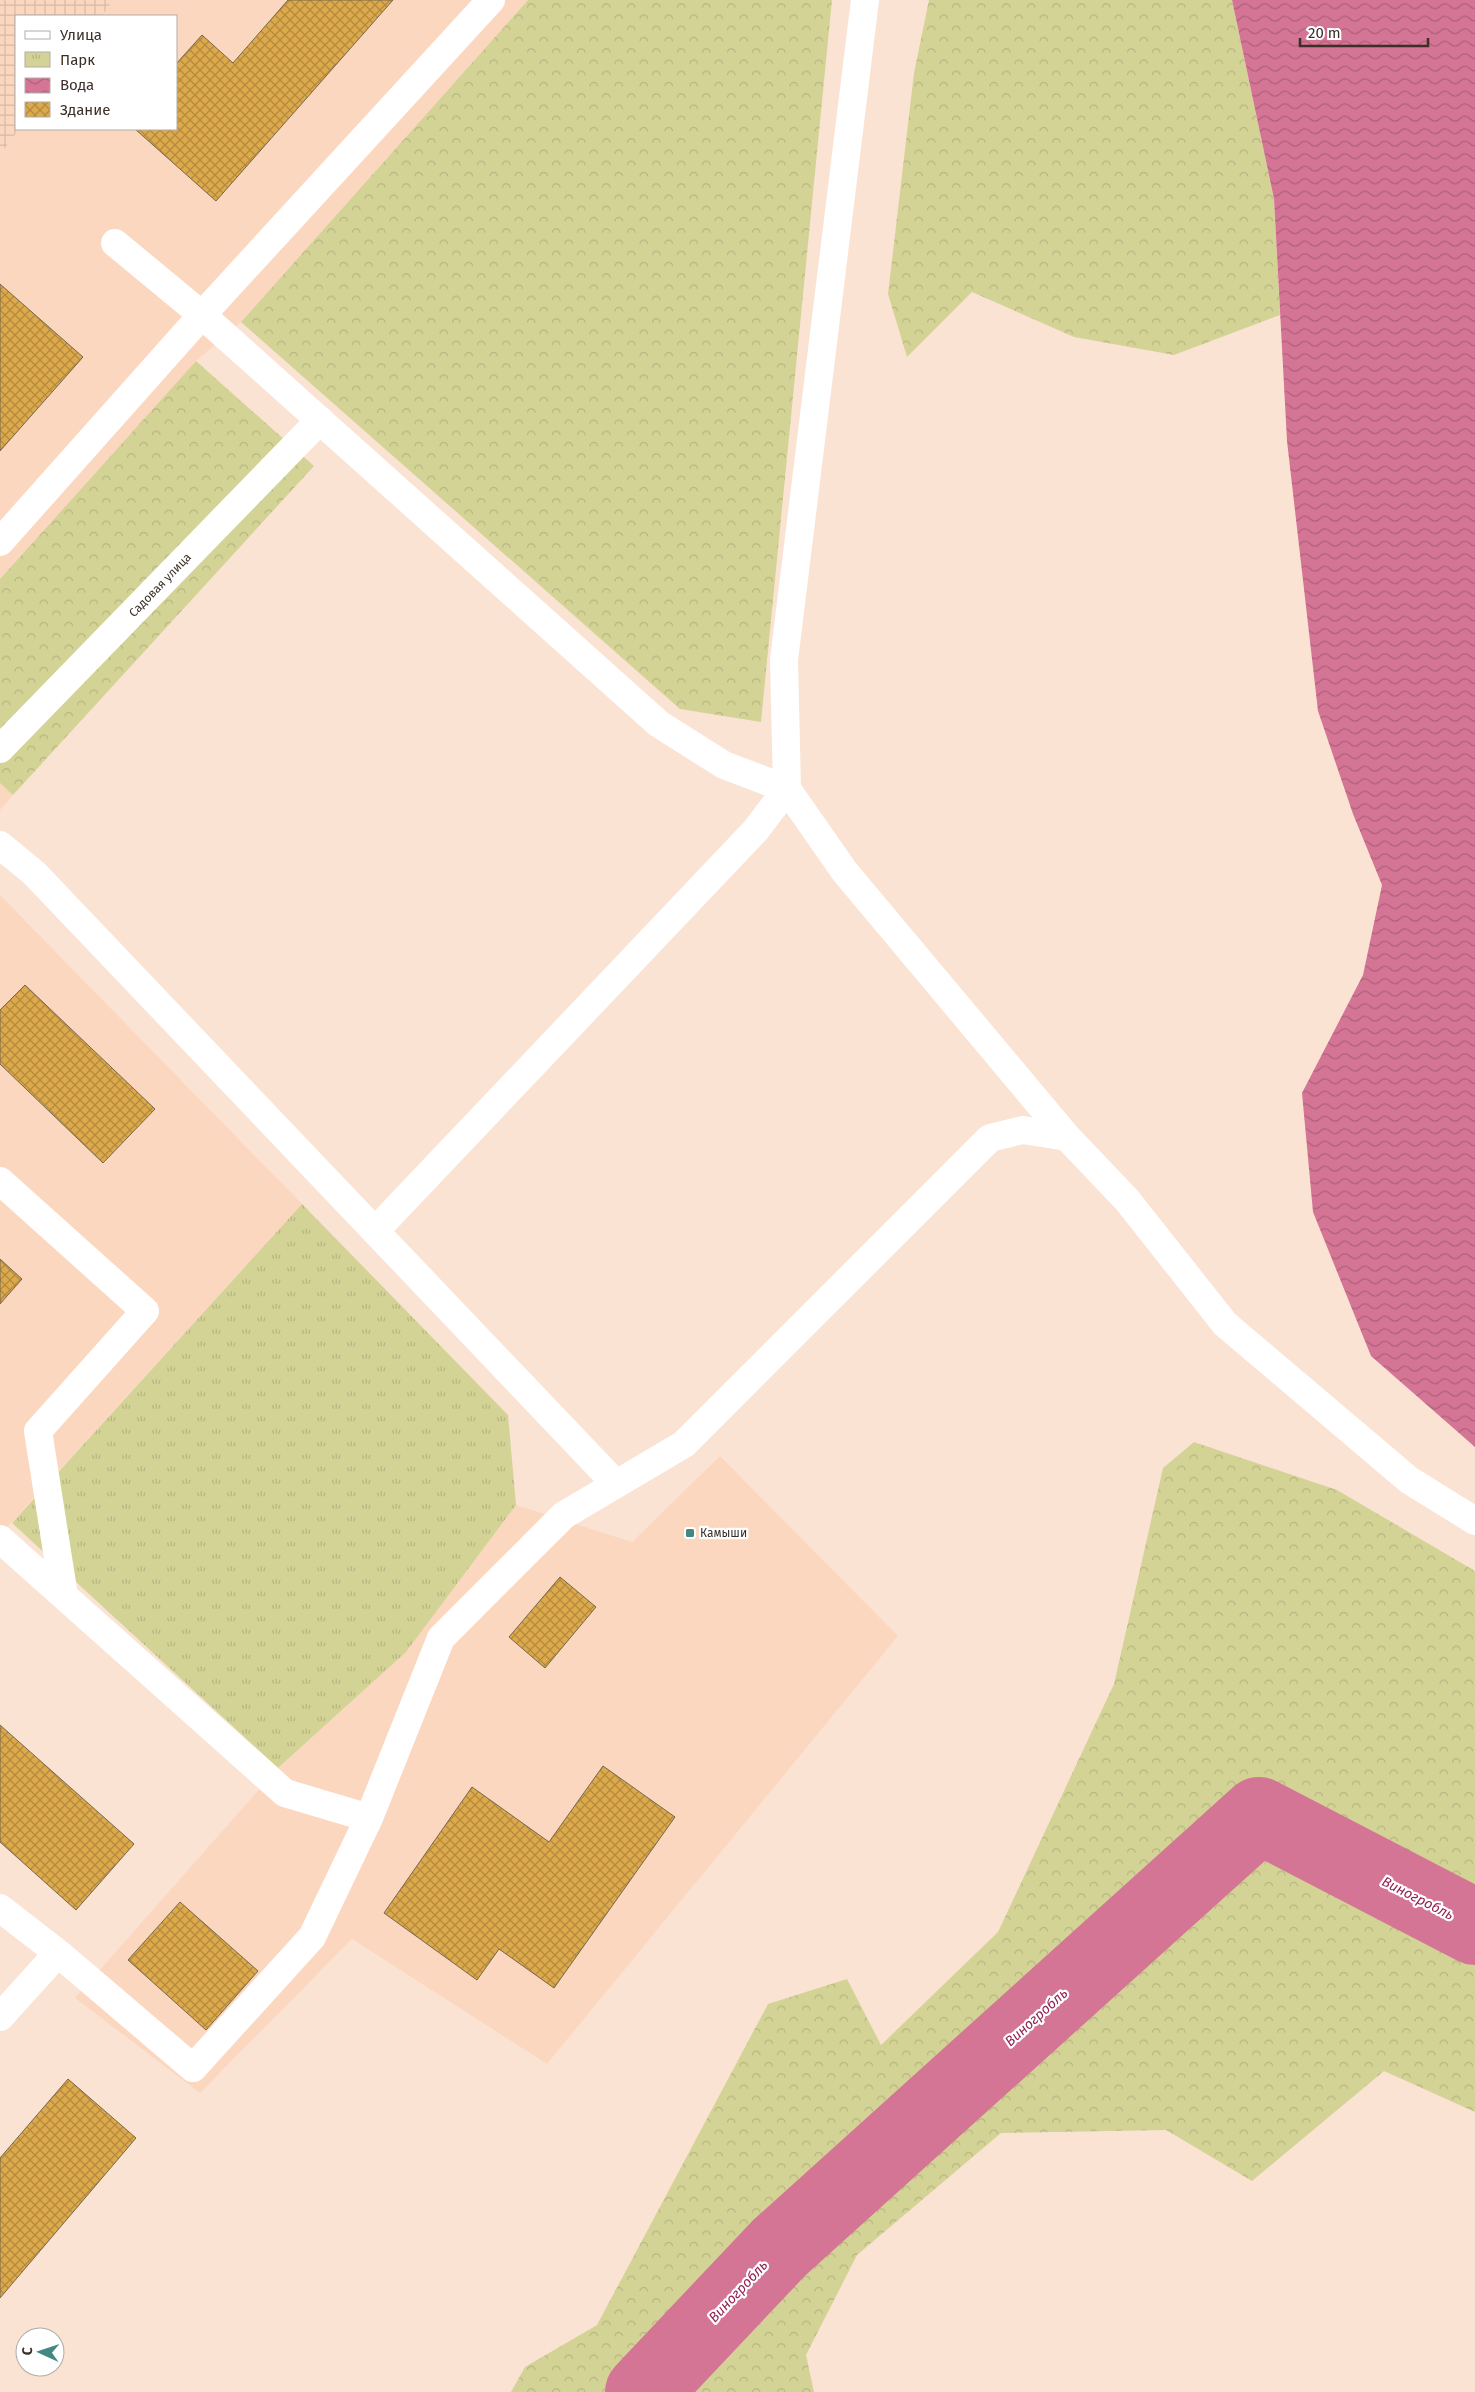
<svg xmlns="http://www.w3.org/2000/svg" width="1475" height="2392" viewBox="0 0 1475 2392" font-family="'Fira Sans',sans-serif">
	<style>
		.built { fill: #fcd7c0 }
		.industrial { fill: url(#industrial-grid) }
		.forest { fill: url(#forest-crowns) }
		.park { fill: url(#park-tufts) }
		.water { fill: url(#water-waves) }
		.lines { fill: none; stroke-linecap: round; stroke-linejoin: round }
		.river { stroke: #d57596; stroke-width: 76 }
		.building { fill: url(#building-cross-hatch); stroke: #76674e }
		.minor { stroke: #fff; stroke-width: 28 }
		.poi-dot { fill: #428983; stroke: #fff; stroke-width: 2 }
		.labels { text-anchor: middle; stroke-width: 4.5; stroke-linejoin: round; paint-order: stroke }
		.street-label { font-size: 12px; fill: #3b2f28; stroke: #fff }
		.poi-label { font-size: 12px; fill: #3b2f28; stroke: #fff; text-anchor: start }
		.water-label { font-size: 14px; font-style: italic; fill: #932053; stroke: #fff }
	</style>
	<defs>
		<pattern id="industrial-grid" width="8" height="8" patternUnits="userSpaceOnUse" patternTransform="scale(1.25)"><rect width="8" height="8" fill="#fcd7c0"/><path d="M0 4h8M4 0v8" fill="none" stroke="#d9b9a5"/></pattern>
		<pattern id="forest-crowns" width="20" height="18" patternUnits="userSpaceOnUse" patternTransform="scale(1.25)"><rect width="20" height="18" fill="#d4d396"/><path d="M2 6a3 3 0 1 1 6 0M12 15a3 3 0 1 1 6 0" fill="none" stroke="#b7b581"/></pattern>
		<pattern id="park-tufts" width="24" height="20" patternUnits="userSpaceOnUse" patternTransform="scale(1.25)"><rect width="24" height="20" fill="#d4d396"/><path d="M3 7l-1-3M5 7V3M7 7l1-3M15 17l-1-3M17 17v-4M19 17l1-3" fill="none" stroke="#b7b581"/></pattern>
		<pattern id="water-waves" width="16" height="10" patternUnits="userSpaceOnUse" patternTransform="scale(1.25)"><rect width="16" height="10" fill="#d57596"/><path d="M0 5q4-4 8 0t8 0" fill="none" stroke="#ae607a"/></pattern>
		<pattern id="building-cross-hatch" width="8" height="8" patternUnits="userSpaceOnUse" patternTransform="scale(1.25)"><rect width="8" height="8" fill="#dca94b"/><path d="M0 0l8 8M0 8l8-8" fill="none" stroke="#b48a3e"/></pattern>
	</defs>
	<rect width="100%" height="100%" fill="#fbe3d4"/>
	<!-- built -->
	<path class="built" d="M113 0H528L241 322 196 361 0 579V155L19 129H176V16H102Z
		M0 783 13 795 0 810Z
		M0 895 302 1204 0 1535Z
		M720 1456 898 1636 547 2064 352 1939 200 2093 75 1998 278 1768 406 1652 516 1505 632 1542Z"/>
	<!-- industrial -->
	<path class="industrial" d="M0 0H113L102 16H16V129H19L0 155Z"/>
	<!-- forest -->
	<path class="forest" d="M528 0H832L761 722 680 709 241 322Z
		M929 0H1232L1274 199 1280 315 1174 355 1074 337 972 292 907 357 888 294 914 73Z
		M196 361 314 466 13 795 0 783V579Z
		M1194 1442 1337 1490 1475 1571V2112L1384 2071 1252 2181 1166 2130 1001 2133 857 2255 806 2355 814 2392H511L525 2367 597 2325 768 2004 847 1979 881 2045 998 1932 1114 1684 1163 1468Z"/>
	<!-- park -->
	<path class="park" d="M302 1204 508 1415 516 1505 406 1652 278 1768 12 1523Z"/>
	<!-- water -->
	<path class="water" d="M1232 0H1475V1447L1371 1356 1313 1212 1302 1093 1363 975 1382 885 1353 814 1318 711 1287 441 1274 199Z"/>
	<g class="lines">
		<!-- river -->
		<path class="river" d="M643 2392 779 2248 1259 1815 1475 1927"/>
	</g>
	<!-- building -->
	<path class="building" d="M288 0H393L216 201 135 129H176V64L202 35 233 63Z
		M0 284 83 357 0 451Z
		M25 985 155 1109 103 1163 0 1064V1010Z
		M0 1259 22 1279 0 1304Z
		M560 1577 596 1607 545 1668 509 1637Z
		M0 1725 134 1844 76 1910 0 1842Z
		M603 1766 675 1817 554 1988 499 1949 477 1980 384 1913 472 1787 549 1842Z
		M180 1902 258 1971 206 2030 128 1960Z
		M68 2079 136 2138 0 2298V2158Z"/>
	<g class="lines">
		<!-- minor -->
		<path class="minor" d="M865 0 784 660 787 789 845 872 1067 1137
			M115 243 202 315 659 724 724 765 787 789 755 831 375 1231
			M0 542 202 315 491 0
			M0 749 320 420
			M0 845 34 873 616 1484
			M0 1181 145 1311 38 1431 64 1596
			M0 1539 285 1793 369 1818
			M0 1908 58 1953 193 2068 312 1937 369 1818 441 1638 564 1515 684 1444 990 1138 1023 1130 1067 1137 1127 1200 1225 1324 1409 1480 1475 1521
			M0 2017 58 1953"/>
	</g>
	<!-- markers -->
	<rect class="poi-dot" x="685" y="1528" width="10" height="10" rx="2.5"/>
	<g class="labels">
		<!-- street labels -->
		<g class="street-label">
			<text transform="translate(160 585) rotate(-46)" y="4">Садовая улица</text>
		</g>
		<!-- poi labels -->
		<g class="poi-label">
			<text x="700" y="1537">Камыши</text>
		</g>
		<!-- water labels -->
		<g class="water-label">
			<text transform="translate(1418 1898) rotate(27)" y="5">Виногробль</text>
			<text transform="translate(1036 2017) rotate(-42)" y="5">Виногробль</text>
			<text transform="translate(738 2291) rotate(-47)" y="5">Виногробль</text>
		</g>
	</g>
	<!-- legend -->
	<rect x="15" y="15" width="162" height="115" fill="#ffffff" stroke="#b1aca9"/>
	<rect x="25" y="31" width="25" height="8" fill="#ffffff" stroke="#b1aca9"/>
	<text x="60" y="40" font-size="15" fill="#3b2f28">Улица</text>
	<rect x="25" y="52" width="25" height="15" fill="url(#park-tufts)" stroke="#b1aca9"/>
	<text x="60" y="65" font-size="15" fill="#3b2f28">Парк</text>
	<rect x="25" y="78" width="25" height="15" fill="url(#water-waves)" stroke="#b1aca9"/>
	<text x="60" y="90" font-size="15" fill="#3b2f28">Вода</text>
	<rect x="25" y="102" width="25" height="15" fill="url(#building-cross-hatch)" stroke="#b1aca9"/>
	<text x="60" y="115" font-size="15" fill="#3b2f28">Здание</text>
	<!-- north arrow -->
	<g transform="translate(40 2352) rotate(273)"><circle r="24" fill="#ffffff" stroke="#b1aca9"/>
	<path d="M0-4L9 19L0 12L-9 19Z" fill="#428983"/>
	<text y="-8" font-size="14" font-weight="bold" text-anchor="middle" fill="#3b2f28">С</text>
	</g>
	<!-- scale -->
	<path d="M1300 38v8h128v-8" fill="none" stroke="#3b2f28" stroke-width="2.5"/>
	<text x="1308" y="38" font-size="15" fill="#3b2f28" stroke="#ffffff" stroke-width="4" paint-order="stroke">20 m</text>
</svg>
